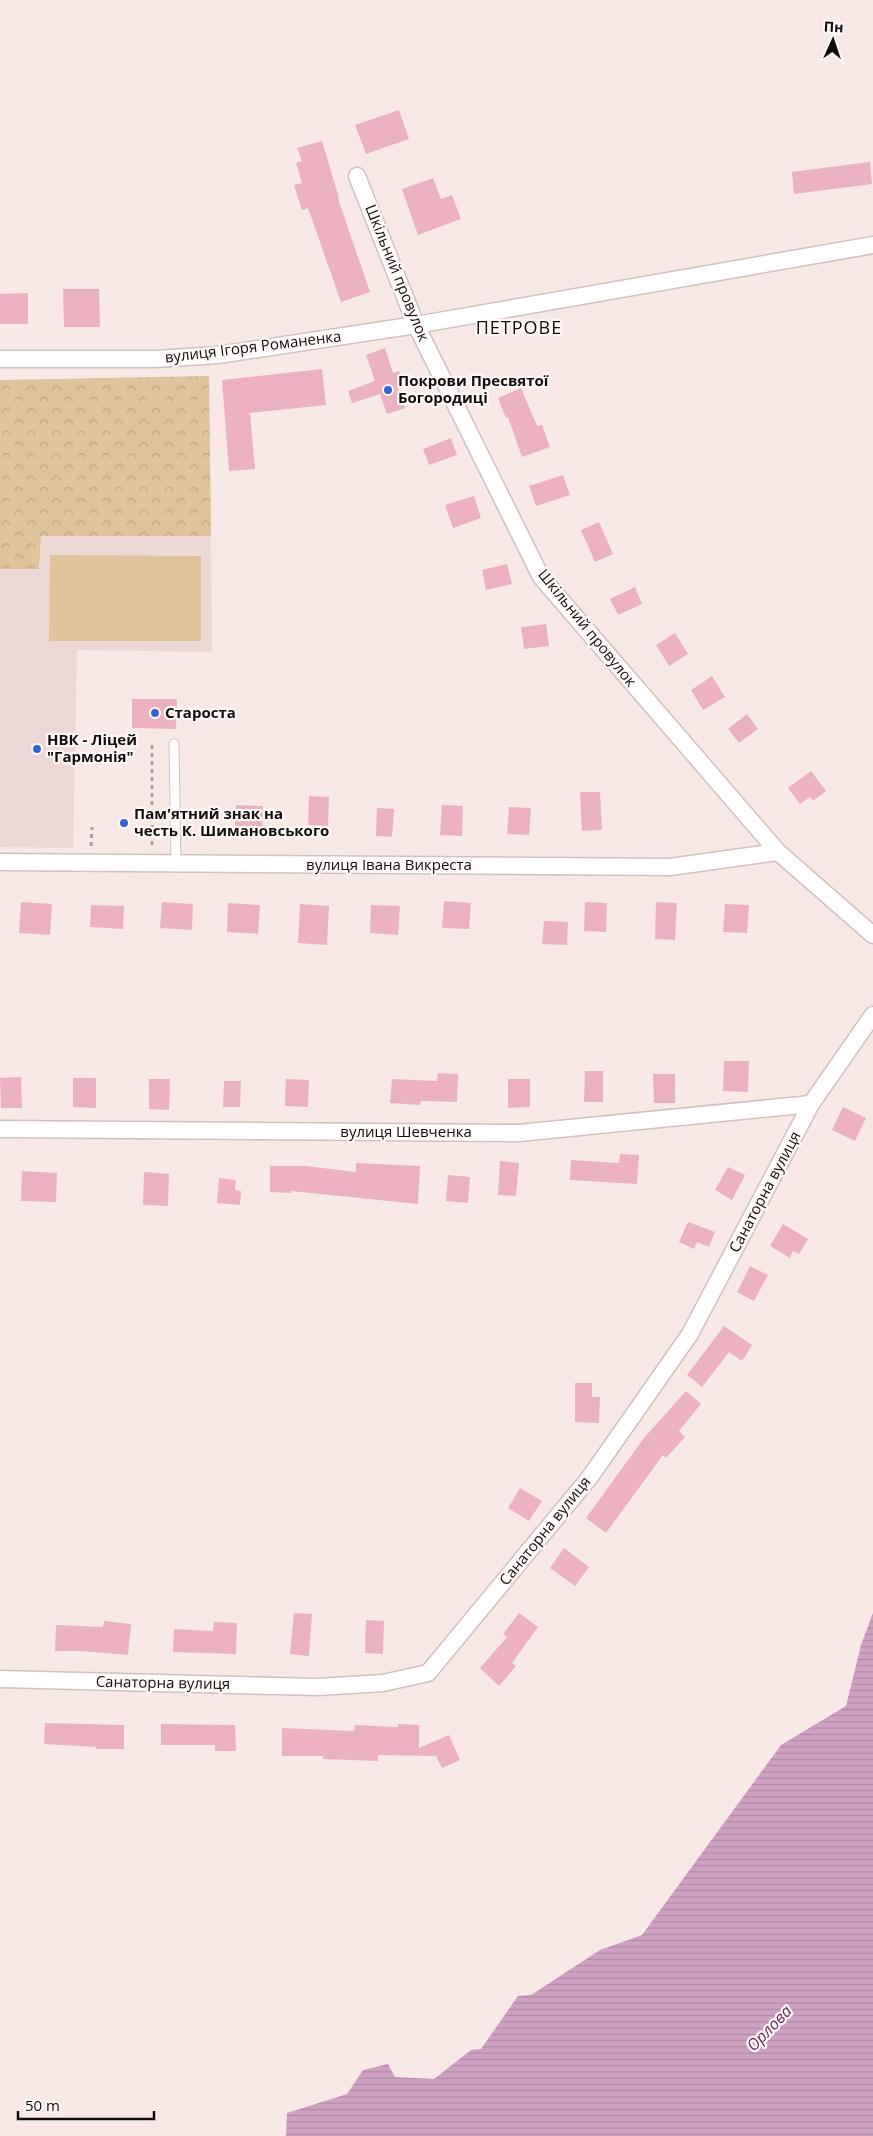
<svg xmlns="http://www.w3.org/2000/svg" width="873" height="2136" viewBox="0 0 873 2136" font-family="'Open Sans',sans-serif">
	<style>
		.built { fill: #eed8d5 }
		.forest { fill: url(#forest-crowns) }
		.pitch { fill: #e0c29b }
		.water { fill: url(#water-rules) }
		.building { fill: #ecb1c1 }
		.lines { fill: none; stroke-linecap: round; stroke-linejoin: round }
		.lane-casing { stroke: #d0c1bf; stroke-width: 11 }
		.street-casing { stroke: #d0c1bf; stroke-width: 19 }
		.path { stroke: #aca09f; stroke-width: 3; stroke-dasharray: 4 4; stroke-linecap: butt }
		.lane { stroke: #fff; stroke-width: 9 }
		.street { stroke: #fff; stroke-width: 16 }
		.poi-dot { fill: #3464d4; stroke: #fff9f8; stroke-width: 2 }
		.labels { text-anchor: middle; stroke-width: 4.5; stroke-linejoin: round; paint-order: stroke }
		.street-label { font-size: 15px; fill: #120d0d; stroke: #fff9f8 }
		.poi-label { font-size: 15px; font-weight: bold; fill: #120d0d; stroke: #fff9f8; text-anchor: start }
		.water-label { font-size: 16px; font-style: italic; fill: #662d59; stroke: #fff9f8 }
		.quarter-label { font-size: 18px; letter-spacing: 1px; fill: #120d0d; stroke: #fff9f8 }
	</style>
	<defs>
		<pattern id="forest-crowns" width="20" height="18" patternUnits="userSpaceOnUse" patternTransform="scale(1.25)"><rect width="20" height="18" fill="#e0c29b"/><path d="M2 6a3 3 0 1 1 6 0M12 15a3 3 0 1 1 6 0" fill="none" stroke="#bfa684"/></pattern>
		<pattern id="water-rules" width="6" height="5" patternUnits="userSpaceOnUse" patternTransform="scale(1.25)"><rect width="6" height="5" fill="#cfa0c2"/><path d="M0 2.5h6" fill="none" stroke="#b189a6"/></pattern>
	</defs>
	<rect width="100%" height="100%" fill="#f8e9e7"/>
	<!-- built -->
	<path class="built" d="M41 536H211L212 652 77 650 73 848 0 847V569H39Z"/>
	<!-- forest -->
	<path class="forest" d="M209 376 211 536H41L39 569H0V380Z"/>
	<!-- pitch -->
	<path class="pitch" d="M50 555 201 556V641H49Z"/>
	<!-- water -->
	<path class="water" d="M873 1613V2136H286L287 2113 347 2094 363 2070 388 2064 395 2077 434 2079 471 2050 481 2049 518 1996 531 1995 600 1950 642 1935 781 1745 846 1706 861 1645Z"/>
	<!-- building -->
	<path class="building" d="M399 110 409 139 366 154 355 125Z
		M322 141 339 198 338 199 370 292 341 302 308 208 302 210 294 185 302 183 296 163 302 161 297 148Z
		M870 162 872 184 794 194 792 172Z
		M433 178 441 199 452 195 461 219 418 235 402 189Z
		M63 289H99L100 327H64Z
		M28 293V324H0V294Z
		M385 348 393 373 399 371 405 386 398 388 405 408 387 414 380 394 352 403 348 391 375 381 366 355Z
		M322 369 326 405 250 413 255 469 229 471 222 380Z
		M521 388 537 426 542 425 550 447 522 457 508 417 506 418 498 398Z
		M451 438 457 455 429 465 423 449Z
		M563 475 570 495 536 506 529 486Z
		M474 496 481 518 453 528 445 505Z
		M599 522 613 554 595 562 581 530Z
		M507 564 512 584 486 590 482 570Z
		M635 587 642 604 618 615 610 599Z
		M546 624 549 646 524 649 521 627Z
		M675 633 688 654 669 666 656 645Z
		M712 676 725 697 703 710 691 690Z
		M132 699H177L176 729 132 728Z
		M747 714 758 729 739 743 728 729Z
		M811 771 826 791 813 801 810 797 800 804 788 788Z
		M580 792H600L602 830 582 831Z
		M309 796 329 797 328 826 308 825Z
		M236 805 263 806 262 831 235 829Z
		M442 805 463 806 462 836 440 835Z
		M509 807 531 808 529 835 507 834Z
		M377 808 394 809 392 837 376 836Z
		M444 901 471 903 469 929 442 928Z
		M21 902 52 904 50 935 19 933Z
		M162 902 193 904 192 930 160 928Z
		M585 902 607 903 606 932 584 931Z
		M656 902 677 903 675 940 655 939Z
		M228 903 260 905 258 934 227 932Z
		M300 904 329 906 327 945 298 943Z
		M725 904 749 905 747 933 723 932Z
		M91 905 124 906 123 929 90 927Z
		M371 905 400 906 398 935 370 933Z
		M544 921 568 922 567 945 542 944Z
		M724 1061H749L748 1092 723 1091Z
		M585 1071H603V1102H584Z
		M438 1073 458 1074 457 1102 421 1101 420 1105 390 1103 392 1079 437 1081Z
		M653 1074H675V1103H654Z
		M21 1077 22 1108H1L0 1078Z
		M73 1078H96V1108L73 1107Z
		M149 1079H170L169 1110 149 1109Z
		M286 1079 309 1080 308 1107 285 1106Z
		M508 1079H530V1107L508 1108Z
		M224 1081H241L240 1107H223Z
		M843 1107 866 1118 855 1141 832 1130Z
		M620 1154 639 1155 637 1184 570 1180 571 1160 619 1163Z
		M500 1161 519 1163 516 1196 498 1195Z
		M356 1163 420 1166 418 1204 291 1191V1193L270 1192V1166H306L356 1172Z
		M728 1167 745 1175 732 1200 715 1190Z
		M22 1171 57 1173 56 1202 21 1201Z
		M144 1172 169 1174 168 1206 143 1205Z
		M448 1175 470 1177 468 1203 446 1201Z
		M219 1178 236 1180 235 1190 241 1191 240 1205 217 1203Z
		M688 1222 715 1232 709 1247 697 1242 694 1249 679 1242Z
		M783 1224 808 1239 799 1254 793 1251 790 1258 770 1246Z
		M750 1266 768 1275 754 1301 737 1292Z
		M724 1326 752 1345 742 1361 729 1352 702 1387 687 1375Z
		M575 1383H592V1397H600L599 1423 575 1422Z
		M686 1391 701 1404 679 1431 685 1437 666 1458 663 1455 606 1533 586 1518 644 1438Z
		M520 1488 542 1501 529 1521 508 1508Z
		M564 1548 589 1567 575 1586 550 1568Z
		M294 1613 312 1614 309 1656 290 1654Z
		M519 1613 538 1627 512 1663 516 1666 499 1686 480 1668 507 1637 503 1634Z
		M366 1620 384 1621 383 1654 365 1653Z
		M104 1621 131 1624 128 1655 81 1651H55L56 1625 103 1627Z
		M214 1622 237 1623 236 1654 173 1652 174 1629 213 1631Z
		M45 1723 124 1725V1749H96V1747L44 1744Z
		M161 1724 235 1725 236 1751H215V1745H161Z
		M398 1724 419 1725V1748L449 1735 460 1760 442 1768 436 1756 378 1755V1761L323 1759V1756H282V1728L354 1731 355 1725 398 1727Z"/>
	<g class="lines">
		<!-- lane casing -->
		<g class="lane-casing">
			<path id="lane" d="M174 744 176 863"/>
		</g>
		<!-- street casing -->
		<g class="street-casing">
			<path id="street" d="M357 176 416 325 541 577 778 852 873 935
				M0 359H156L218 355 416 325 873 245
				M0 862 670 867 778 852
				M0 1129 519 1133 811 1104
				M0 1679 318 1687 383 1683 428 1673 590 1477 690 1334 811 1104 873 1015"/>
		</g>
		<!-- path -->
		<path class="path" d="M152 745V847
			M91 846 92 827"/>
		<!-- lane -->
		<use href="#lane" class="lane"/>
		<!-- street -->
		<use href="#street" class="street"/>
	</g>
	<!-- markers -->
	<g class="poi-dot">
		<circle cx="388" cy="390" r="5"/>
		<circle cx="155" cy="713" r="5"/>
		<circle cx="37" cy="749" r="5"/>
		<circle cx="124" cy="823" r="5"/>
	</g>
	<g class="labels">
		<!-- street labels -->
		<g class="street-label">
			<text transform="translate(397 273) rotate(68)" y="5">Шкільний провулок</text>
			<text transform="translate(253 347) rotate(-7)" y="5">вулиця Ігоря Романенка</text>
			<text transform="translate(587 628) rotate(51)" y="5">Шкільний провулок</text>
			<text x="389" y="870">вулиця Івана Викреста</text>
			<text x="406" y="1137">вулиця Шевченка</text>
			<text transform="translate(765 1192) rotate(-62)" y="5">Санаторна вулиця</text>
			<text transform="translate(545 1531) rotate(-51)" y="5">Санаторна вулиця</text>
			<text transform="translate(163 1683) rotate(1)" y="5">Санаторна вулиця</text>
		</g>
		<!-- poi labels -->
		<g class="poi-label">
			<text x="398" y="386">Покрови Пресвятої<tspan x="398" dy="17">Богородиці</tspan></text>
			<text x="165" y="718">Староста</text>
			<text x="47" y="745">НВК - Ліцей<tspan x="47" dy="17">"Гармонія"</tspan></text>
			<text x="134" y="819">Пам'ятний знак на<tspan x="134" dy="17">честь К. Шимановського</tspan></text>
		</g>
		<!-- water labels -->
		<g class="water-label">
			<text transform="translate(769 2028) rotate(-46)" y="6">Орлова</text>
		</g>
		<!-- quarter labels -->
		<g class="quarter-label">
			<text x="519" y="334">ПЕТРОВЕ</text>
		</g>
	</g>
	<!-- north arrow -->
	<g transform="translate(833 40) rotate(3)" stroke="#fff9f8" stroke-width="4" paint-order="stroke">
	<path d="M0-4L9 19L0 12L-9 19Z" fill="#120d0d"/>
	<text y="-8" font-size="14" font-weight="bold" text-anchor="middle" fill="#120d0d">Пн</text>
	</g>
	<!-- scale -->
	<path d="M18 2111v8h136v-8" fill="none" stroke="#120d0d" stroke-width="2.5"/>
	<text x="25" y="2111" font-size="15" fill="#120d0d" stroke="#fff9f8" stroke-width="4" paint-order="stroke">50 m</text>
</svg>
